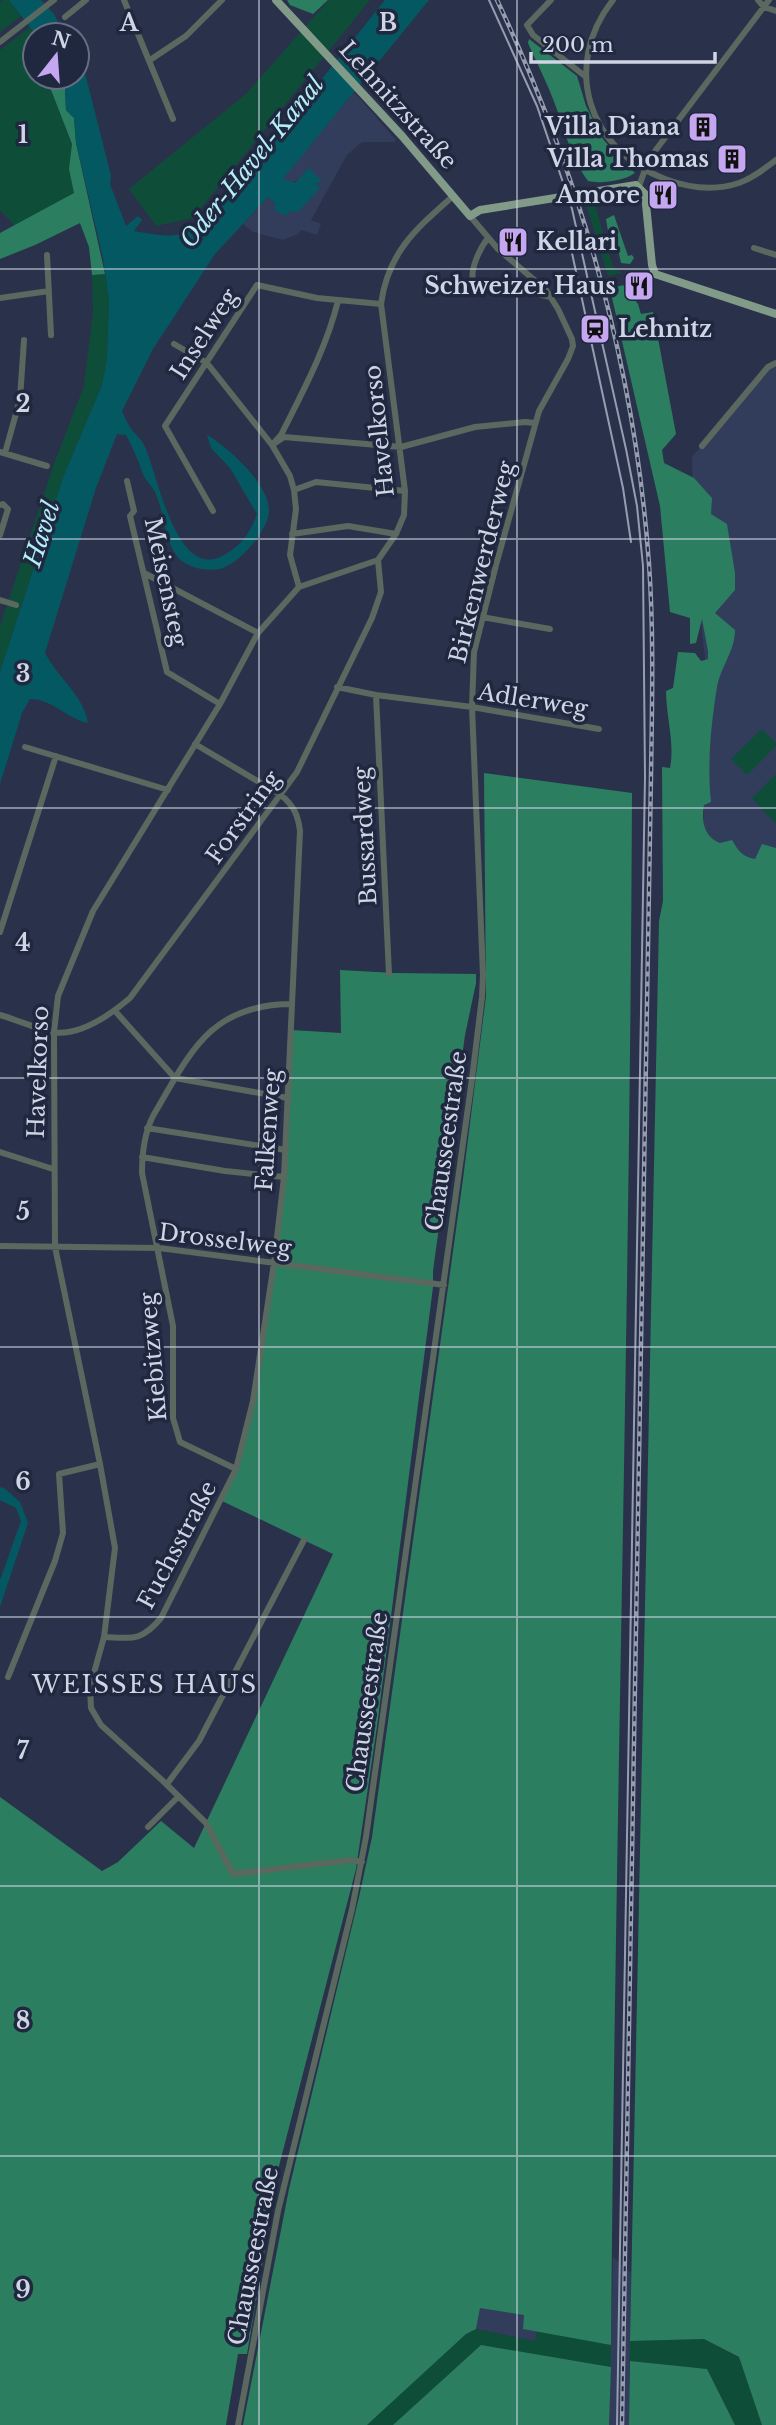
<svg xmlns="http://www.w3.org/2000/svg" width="776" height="2425" viewBox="0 0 776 2425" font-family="'Libre Baskerville',serif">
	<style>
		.built { fill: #323c5b }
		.green { fill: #0e4e38 }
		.forest { fill: #2b7f60 }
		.water { fill: #045862 }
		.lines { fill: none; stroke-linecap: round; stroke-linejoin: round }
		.minor { stroke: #5b685f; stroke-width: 6 }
		.major { stroke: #829b89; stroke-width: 8 }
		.tram { stroke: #969db0; stroke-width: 2 }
		.rail-casing { stroke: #969db0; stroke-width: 4.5 }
		.rail { stroke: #202840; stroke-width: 2; stroke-dasharray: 5; stroke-linecap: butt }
		.grid { fill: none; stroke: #cfd5e5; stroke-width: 2; stroke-opacity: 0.55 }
		.labels { text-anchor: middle; stroke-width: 7; stroke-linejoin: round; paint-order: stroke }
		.street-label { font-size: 23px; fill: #cfd5e5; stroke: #202840 }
		.poi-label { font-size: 23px; font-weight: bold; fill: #cfd5e5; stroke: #202840; text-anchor: end }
		.water-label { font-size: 24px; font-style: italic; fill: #b5eef7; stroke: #202840 }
		.neighbourhood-label { font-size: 24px; letter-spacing: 2px; fill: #cfd5e5; stroke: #202840 }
		.grid-label { font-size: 23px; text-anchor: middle; font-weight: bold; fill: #cfd5e5; stroke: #202840; stroke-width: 7; stroke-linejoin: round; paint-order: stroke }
	</style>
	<rect width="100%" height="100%" fill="#2a324b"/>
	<!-- built -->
	<path class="built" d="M354 92 396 140 394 142H362L347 155 311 220 321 224 317 235 301 230 298 234 283 240 253 232 243 224 268 197 276 204 273 209 281 212 290 211 319 188 313 184 321 183 300 179 292 183 282 179Z
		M776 363V1088L699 1003 707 676 695 568 692 457 768 367Z
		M613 2257 631 2273 629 2425H609Z
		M480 2307 525 2315 523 2328 537 2331 535 2341 476 2329Z"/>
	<!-- green -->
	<path class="green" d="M3 0H9L21 16 0 32V2Z
		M329 0H370L193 218 156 226 129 189 246 94Z
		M30 27 36 35 35 39 31 42 35 56V77H46L72 145 69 169 74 193 15 226 0 210V50Z
		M632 192 634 196 595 205 613 267 622 273 608 276 584 198Z
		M105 274 109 300 107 359 102 385 64 475 0 672V626L54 464 84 386 93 312 92 275Z
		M762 729 776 743V746L747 775 731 759Z
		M776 774V824L752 798Z
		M476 2329 535 2341 537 2331 611 2345V2367L481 2345 393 2425H367L466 2334Z
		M704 2339 739 2358 762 2425H735L707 2369 630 2361V2341Z"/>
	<!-- forest -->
	<path class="forest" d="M287 0H328L313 14 290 5Z
		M529 39 577 76 586 106 603 139 619 158 635 173C624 181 601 184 588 181 570 156 564 127 553 99 546 80 536 62 528 43Z
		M46 77H60L65 88 66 110 74 118 76 143 105 274 92 275 89 247 80 223 35 245 0 259V233L74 193 69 169 72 144Z
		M614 215 628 256 632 255 634 258 630 264 621 263 616 240 608 231 606 219Z
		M623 285 638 304 641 314 653 312 676 434 662 450 664 463 694 478 712 498 711 514 727 524 735 573V590L715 613 735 630C735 651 721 666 717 687 711 724 707 765 711 802L704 805C701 821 704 837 720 843L732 840C738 850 742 857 755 859L762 844 776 848V2425H762L739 2357 704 2339 630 2341 659 921 663 901 662 767 670 768C675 743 666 716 666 691L673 688 678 652 695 653 701 661 708 659V651L702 619 696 643 690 644V618L670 612 660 506 610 289Z
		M484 773 632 793C630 1311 615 1828 611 2345L523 2329 524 2315 480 2308 476 2329 466 2334 367 2425H243L289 2189 359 1897 372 1837 463 1179 486 996Z
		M340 970 394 973 476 974V983L465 1035 433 1271V1287L377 1726 356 1869 279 2166 247 2354H238L226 2425H0V1797L102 1871 118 1862 161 1821 194 1848 333 1554 222 1501 236 1469 253 1401 284 1177 291 1030 341 1033Z
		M481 2345 611 2367 609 2425H393Z
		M630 2361 707 2369 735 2425H629Z"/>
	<!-- water -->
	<path class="water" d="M9 0H41L54 14 65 35H36Z
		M385 0H429L283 179 295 183 309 168 322 182 314 184 320 188 298 212 290 211 286 216 273 209 276 204 268 197 215 254 153 349 122 411C125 418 128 425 132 430 137 436 143 441 145 447 158 476 177 583 224 555 242 545 250 533 257 514L230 468 211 448 207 435C228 447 270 485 269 511 268 531 241 561 223 568 211 572 192 569 182 561 165 548 164 510 155 492 152 486 146 481 143 474 138 460 133 448 126 435L117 434 96 488 45 653C58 678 84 696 88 723 68 719 50 698 30 699L22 713 0 784V672L64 475 102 385 107 359 109 300 103 258 76 143 74 118 66 110 65 89 60 77H77V56L84 69 111 176 110 184 126 226 138 216 142 220 134 231C168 237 177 239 207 223Z
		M0 1487 4 1488 20 1502 28 1523 0 1607V1580L21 1521 16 1508 0 1500Z"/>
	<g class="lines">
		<!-- minor -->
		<path class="minor" d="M124 0 173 119
			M551 0 527 25 533 35 586 77
			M613 0C561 66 588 150 665 179 689 188 715 191 739 183 753 178 764 169 776 160
			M758 0 764 7 776 11
			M65 17 86 0
			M0 42 54 0
			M150 60 186 36 222 0
			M639 186 649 159 769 0
			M488 238C480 248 470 269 473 281L551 297
			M754 248 776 255
			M47 255 51 335
			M0 298 49 291
			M174 344 207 363 272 445 284 437 401 447 475 427 525 422 535 423
			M702 446 768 367 776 363
			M0 452 47 466
			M5 453 20 399 24 340
			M127 481 134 511 130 516 167 672 220 704
			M294 490 316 482 405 491
			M0 505 3 504 8 509 0 535
			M213 511 165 426 257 285 317 298 381 304
			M292 534 348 526 396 534
			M144 573 258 633
			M299 587 290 555 296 509 294 490 290 476 272 445 281 435C303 391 326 349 338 301
			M0 600 16 605
			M482 617 550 629
			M337 687 376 695 472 707 599 729
			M376 695 389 974
			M25 747 168 790
			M0 932 56 756
			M115 1011 175 1078 288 1098
			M0 1015C17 1020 35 1028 52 1032 80 1037 110 1015 130 998L297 772 372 618 381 592 378 560
			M147 1128 286 1150
			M0 1152 53 1169
			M142 1157 225 1171 284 1177
			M0 1246 159 1248 444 1285
			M236 1469 180 1442 173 1418V1326L142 1173C142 1153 144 1134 153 1116 190 1053 210 1004 292 1004
			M104 1637C132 1638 141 1642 161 1618L236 1469 253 1401 274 1263 284 1177 300 831C298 815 294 806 281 795L195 744
			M8 1677 55 1561 63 1533 59 1474 100 1464
			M167 1784 199 1741 304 1540
			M148 1827 178 1797
			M362 1862 352 1860 233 1874 206 1823 163 1781 101 1725 91 1708 90 1687 104 1637 115 1548 100 1464 55 1247 54 1032 58 996 93 911 220 704 258 633 299 587 378 560 396 534 404 515 405 491 381 304C388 252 416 229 453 196
			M238 2425 278 2211 352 1909 366 1837 472 1079 482 997 483 975 472 707 474 652 496 565 539 411 568 359 573 346 572 339 558 309 546 290 498 249 470 216"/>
		<!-- major -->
		<path class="major" d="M276 0 402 136 470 216 480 210 636 185 645 194 652 265 655 274 776 314"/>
		<!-- tram -->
		<path class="tram" d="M489 0 537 106 572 209 626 449 637 506 643 566 645 777 617 2425
			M570 244 623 488 631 542"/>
		<!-- rail casing -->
		<g class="rail-casing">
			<path id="rail" d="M497 0C581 178 635 368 649 564 654 635 652 706 651 776L622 2425"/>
		</g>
		<!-- rail -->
		<use href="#rail" class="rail"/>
	</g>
	<!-- grid -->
	<path class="grid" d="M259 0V2425M517 0V2425M0 269H776M0 539H776M0 808H776M0 1078H776M0 1347H776M0 1617H776M0 1886H776M0 2156H776"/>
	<!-- icons -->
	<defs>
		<g id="building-square" transform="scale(1.575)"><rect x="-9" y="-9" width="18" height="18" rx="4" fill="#c5a7f1" stroke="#202840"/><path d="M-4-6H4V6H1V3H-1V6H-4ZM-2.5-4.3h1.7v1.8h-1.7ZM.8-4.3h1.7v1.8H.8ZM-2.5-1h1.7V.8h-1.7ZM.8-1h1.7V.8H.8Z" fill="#111"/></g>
		<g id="restaurant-square" transform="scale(1.575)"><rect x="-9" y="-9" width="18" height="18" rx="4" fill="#c5a7f1" stroke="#202840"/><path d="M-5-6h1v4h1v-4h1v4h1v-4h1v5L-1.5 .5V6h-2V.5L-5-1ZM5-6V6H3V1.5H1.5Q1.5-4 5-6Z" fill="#111"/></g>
		<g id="station-square" transform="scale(1.575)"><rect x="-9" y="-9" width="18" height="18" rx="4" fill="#c5a7f1" stroke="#202840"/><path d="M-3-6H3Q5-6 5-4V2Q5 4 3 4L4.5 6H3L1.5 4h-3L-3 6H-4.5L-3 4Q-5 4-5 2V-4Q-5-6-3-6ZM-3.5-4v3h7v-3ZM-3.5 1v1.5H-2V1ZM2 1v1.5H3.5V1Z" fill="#111"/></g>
	</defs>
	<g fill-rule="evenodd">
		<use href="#building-square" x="703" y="127"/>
		<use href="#building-square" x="732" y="159"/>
		<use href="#restaurant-square" x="663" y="195"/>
		<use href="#restaurant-square" x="513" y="242"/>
		<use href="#restaurant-square" x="639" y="286"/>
		<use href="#station-square" x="595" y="329"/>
	</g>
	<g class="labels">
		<!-- street labels -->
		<g class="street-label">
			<text transform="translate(398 105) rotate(48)" y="8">Lehnitzstraße</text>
			<text transform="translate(204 334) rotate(-57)" y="8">Inselweg</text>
			<text transform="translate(379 431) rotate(-96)" y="8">Havelkorso</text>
			<text transform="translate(482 562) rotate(-76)" y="8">Birkenwerderweg</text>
			<text transform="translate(166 582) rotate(78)" y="8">Meisensteg</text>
			<text transform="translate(533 700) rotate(9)" y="8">Adlerweg</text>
			<text transform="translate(243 817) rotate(-54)" y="8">Forstring</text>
			<text transform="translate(365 836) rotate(-93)" y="8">Bussardweg</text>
			<text transform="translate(38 1072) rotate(-88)" y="8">Havelkorso</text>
			<text transform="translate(268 1130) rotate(-86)" y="8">Falkenweg</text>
			<text transform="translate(446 1141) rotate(-82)" y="8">Chausseestraße</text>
			<text transform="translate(225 1240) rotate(7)" y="8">Drosselweg</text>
			<text transform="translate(153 1357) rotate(-95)" y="8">Kiebitzweg</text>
			<text transform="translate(177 1545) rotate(-62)" y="8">Fuchsstraße</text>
			<text transform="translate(367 1702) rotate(-82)" y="8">Chausseestraße</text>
			<text transform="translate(253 2256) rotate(-79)" y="8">Chausseestraße</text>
		</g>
		<!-- poi labels -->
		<g class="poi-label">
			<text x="680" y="135">Villa Diana</text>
			<text x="709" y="167">Villa Thomas</text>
			<text x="640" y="203">Amore</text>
			<text x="536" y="250" text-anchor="start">Kellari</text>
			<text x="616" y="294">Schweizer Haus</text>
			<text x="618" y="337" text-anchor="start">Lehnitz</text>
		</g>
		<!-- water labels -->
		<g class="water-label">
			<text transform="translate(252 162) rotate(-51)" y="8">Oder-Havel-Kanal</text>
			<text transform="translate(42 534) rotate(-72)" y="8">Havel</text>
		</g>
		<!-- neighbourhood labels -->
		<g class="neighbourhood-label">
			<text x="145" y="1693">WEISSES HAUS</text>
		</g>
	</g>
	<g class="grid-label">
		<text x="129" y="31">A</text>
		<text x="388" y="31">B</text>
		<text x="23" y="143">1</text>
		<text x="23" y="412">2</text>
		<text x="23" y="682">3</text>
		<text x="23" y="951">4</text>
		<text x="23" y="1220">5</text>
		<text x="23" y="1490">6</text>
		<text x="23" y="1759">7</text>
		<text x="23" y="2029">8</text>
		<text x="23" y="2298">9</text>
	</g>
	<!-- north arrow -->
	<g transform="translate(56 56) rotate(17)"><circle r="33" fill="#202840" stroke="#666d82" stroke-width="2"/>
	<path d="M0-5L12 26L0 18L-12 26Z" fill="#c5a7f1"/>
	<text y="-10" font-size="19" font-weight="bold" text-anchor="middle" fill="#cfd5e5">N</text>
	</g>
	<!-- scale -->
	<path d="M531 52v10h184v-10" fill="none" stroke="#cfd5e5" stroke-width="3.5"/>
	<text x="542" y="52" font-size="21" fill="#cfd5e5" stroke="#202840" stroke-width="5" paint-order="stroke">200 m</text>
</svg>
